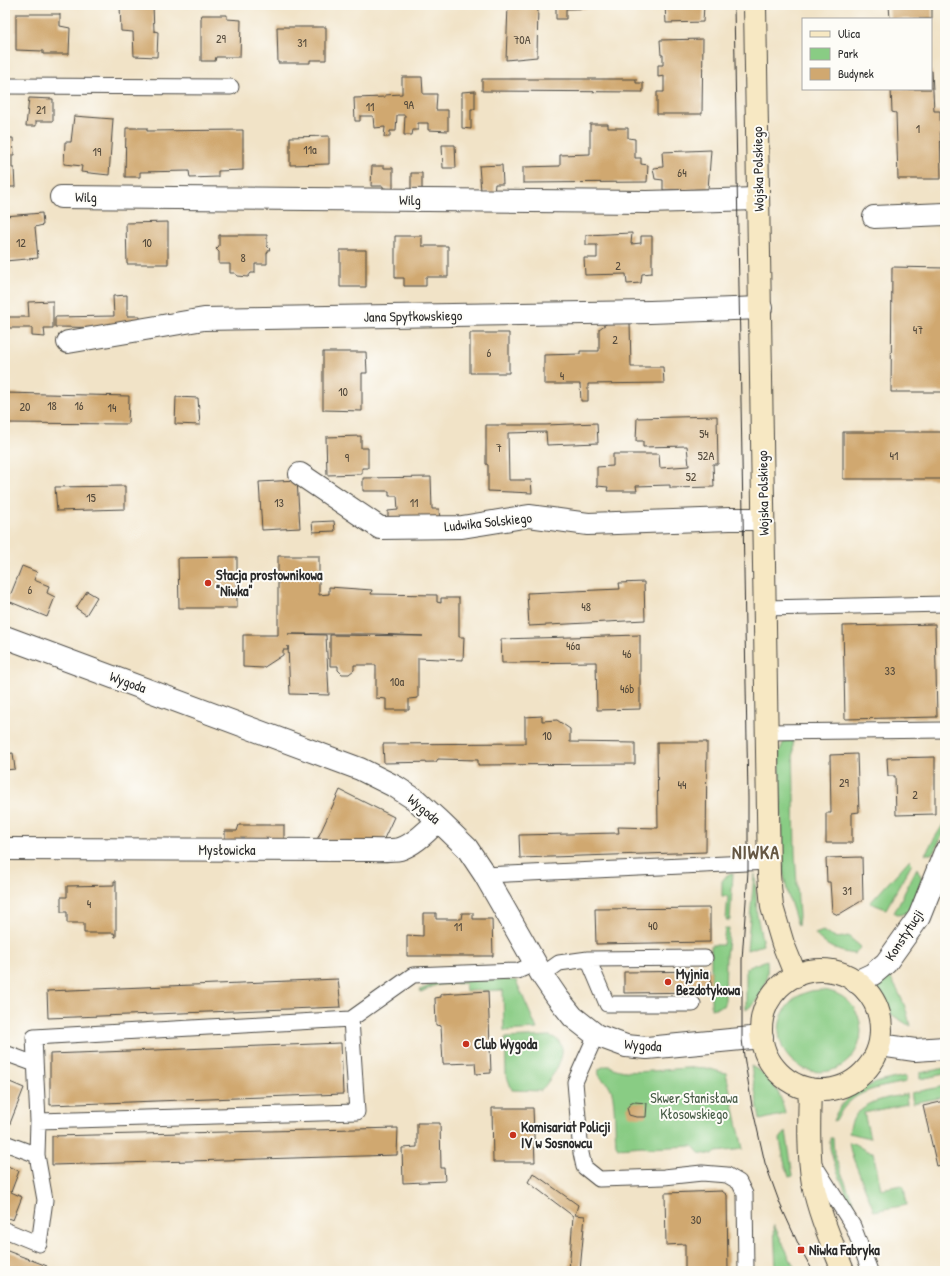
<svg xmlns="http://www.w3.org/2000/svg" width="950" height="1276" viewBox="0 0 950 1276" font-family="'Patrick Hand',sans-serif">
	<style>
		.green { fill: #89cc84; stroke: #5a7c58 }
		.building { fill: #d0a870 }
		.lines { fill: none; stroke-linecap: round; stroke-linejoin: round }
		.lane-casing { stroke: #494742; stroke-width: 17 }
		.street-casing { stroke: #494742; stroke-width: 24 }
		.secondary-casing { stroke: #494742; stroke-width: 24 }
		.lane { stroke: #fff; stroke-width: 15 }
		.street { stroke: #fff; stroke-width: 22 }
		.secondary { stroke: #f7e8c3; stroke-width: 22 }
		.tram { stroke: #2b2b2b; stroke-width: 1 }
		.poi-dot { fill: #c8321e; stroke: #fdfcf7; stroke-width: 1.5 }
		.labels { text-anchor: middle; stroke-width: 4; stroke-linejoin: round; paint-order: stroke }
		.number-label { font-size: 12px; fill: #544a3c }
		.street-label { font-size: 14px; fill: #2b2b2b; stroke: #fdfcf7 }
		.poi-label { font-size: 14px; font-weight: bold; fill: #2b2b2b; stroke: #fdfcf7; text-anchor: start }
		.park-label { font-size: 14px; fill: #475b46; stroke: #fdfcf7 }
		.district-label { font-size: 18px; font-weight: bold; letter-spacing: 1px; fill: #655743; stroke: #fdfcf7 }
	</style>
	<rect width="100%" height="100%" fill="#fdfcf7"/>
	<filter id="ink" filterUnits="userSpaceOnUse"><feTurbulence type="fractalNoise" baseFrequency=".025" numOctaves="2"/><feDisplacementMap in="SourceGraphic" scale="8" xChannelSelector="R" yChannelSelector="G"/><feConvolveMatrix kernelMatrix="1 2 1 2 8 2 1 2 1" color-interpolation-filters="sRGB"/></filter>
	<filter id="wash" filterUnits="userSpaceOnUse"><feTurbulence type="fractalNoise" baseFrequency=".012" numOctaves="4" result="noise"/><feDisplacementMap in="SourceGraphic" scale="16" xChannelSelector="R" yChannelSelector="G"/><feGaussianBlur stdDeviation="0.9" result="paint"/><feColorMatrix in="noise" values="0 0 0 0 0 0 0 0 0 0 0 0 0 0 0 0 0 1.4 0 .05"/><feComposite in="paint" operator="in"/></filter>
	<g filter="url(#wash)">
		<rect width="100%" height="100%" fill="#f1e3c7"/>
		<!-- green -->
		<path class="green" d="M793 739 795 853 799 916 798 926 788 895 784 876 779 753 783 743 786 740Z
			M945 821V830L934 852 931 854H925Z
			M909 860 912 863 886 909 870 903Z
			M917 868 922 879 914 901 906 913 900 915 894 913Z
			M733 874 730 920H726L728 896H722V881L727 875Z
			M755 874 757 915 763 945 747 950 754 875Z
			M725 929H729L726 956 725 1001 723 1006 711 1009V945H723Z
			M823 931C833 938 836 939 848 936L861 947 854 954C838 952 825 946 815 934Z
			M767 960C769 980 763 998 746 1010V968Z
			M889 976C899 991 907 1008 910 1026L892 1015 875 985 876 983Z
			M504 979 518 981 517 983 537 1029 504 1031 503 990 466 991 465 983 436 985 421 992 420 990 437 982Z
			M779 1031a41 41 0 1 1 82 0a41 41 0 1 1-82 0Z
			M550 1036C577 1045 552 1077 541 1091L512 1090 506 1074 505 1038Z
			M605 1066H610C628 1079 682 1065 705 1068 712 1069 719 1072 726 1073L743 1149 716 1152 713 1155 699 1153 693 1146 647 1148 643 1146 618 1148 616 1145C615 1134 615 1098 611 1089 608 1081 596 1079 599 1069Z
			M751 1066C772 1077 781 1092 785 1114L760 1120Z
			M945 1068V1074L920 1079V1073Z
			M906 1076V1082C875 1089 852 1089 836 1120L833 1121C845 1088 875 1082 906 1076Z
			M945 1086V1097L913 1103 911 1093Z
			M906 1094 907 1104 864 1113 870 1138 849 1133C853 1102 880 1100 906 1094Z
			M786 1131 793 1176 789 1177 784 1161 780 1139Z
			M830 1138H833L834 1154 837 1162 867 1236 864 1237 834 1163 830 1148Z
			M849 1142C859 1144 863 1152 873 1152L881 1189 901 1185 904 1187 907 1205 874 1211 851 1153Z
			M774 1225 796 1271H776Z"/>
		<g id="blocks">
			<!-- building -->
			<path class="building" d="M120 5H153L154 31 158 32 157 57 134 56 133 32 121 31Z
				M508 5H538L537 57 506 60Z
				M556 5H603V8L566 9V19H556Z
				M665 5H704L703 22 666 23Z
				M889 5H932V19H890Z
				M16 14H60V26L70 28 69 54H43V51L16 50Z
				M202 15H227V19L241 20 240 57H216L215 61H201V18Z
				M277 27H326V60H310V63H278Z
				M703 39 702 114H657V92H664V76L658 77V65H663V55H661L660 40Z
				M931 71H932L934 111H940L941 179H898L896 113 892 112 891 89H931Z
				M402 77H422L423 94H437L436 110H448V131L428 130V123H418V130H413L412 135H404L405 115H397L396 131H390V137H384L385 127 374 128 373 116H360V121H355L354 98 385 97V95L402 94Z
				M482 79H636V83H643V92L482 91Z
				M475 91V109H471V129L462 128V92Z
				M29 98 53 99V121H36V126H26Z
				M74 116 113 119 109 175 81 172 82 166 64 164 65 142H71Z
				M590 124H608V128H628V138L635 139V158H641V164L648 165 647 182 523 183V167L560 166V155L590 154Z
				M126 128H147V131L243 130V170L218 171V177L190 178 189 171 140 172V177H125Z
				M329 136V164L290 165V137Z
				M5 138H13L14 155H12V168H14L15 187H5Z
				M442 145H455L456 168H443Z
				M711 150 708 189 663 190V180L655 179 653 168 663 167 662 152Z
				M502 165 503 184H495L494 193 481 191 479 166Z
				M372 166H384V168H393V189L383 188V186H371Z
				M411 173H422V190H411Z
				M42 213 43 225 35 227 38 258 5 261V216Z
				M168 222V264H127L126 223Z
				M632 233 631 244 641 243V236H652V273L642 274 641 283 627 284 626 274 585 275 584 258H597V245H586V235Z
				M219 235H267V246L270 249 267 253V264H255V273H251L248 277 238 276 234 273H230V264H219V252L216 249 219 246Z
				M395 236H422V246H448V277H426V286H404V278H395Z
				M340 250H366V287H340Z
				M892 267 945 268V392H891Z
				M127 295V316H140V328L55 327V317L114 316 113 296Z
				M53 301V328H44L45 337 32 336V328H5V317H29L28 302Z
				M609 322H630L631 367H663L664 383 588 384V401H581L580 384H544V355L580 354V351H599V329Z
				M470 333H509V373H470Z
				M323 352H366L367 373H362V411L323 410Z
				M5 393 129 396 128 424 5 423Z
				M176 397 198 398 200 425 175 424Z
				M717 416 718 464H713L714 487 670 488V485L636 486 637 491H607L608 487 597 486V467L613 466V454H659L660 468 689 466 687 446 643 447V441H636L637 418Z
				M597 423 598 443 547 445 546 432 508 433 509 480H531L532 493 488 491V465L486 464V425H546Z
				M843 432H945V479H843Z
				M361 436V448H368V468H362V474L327 475 326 437Z
				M431 477 432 509H439L440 523 388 521V511L398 510 397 496H389V491H363V478Z
				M297 480 300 528 262 530 259 482Z
				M125 486V509L57 511 55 487Z
				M334 521 335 531 313 532 312 522Z
				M278 556H319V595L329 594V587L372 590 371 594 437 595V602L441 603V598H459V637H464L463 660 418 658V698L409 699V710H386V699L376 698V665H354V670L349 674H342L338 670V666H330V635L423 636 376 634H288L326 635 329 695 290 694 288 646V650H283V655L263 668 243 667V635H278Z
				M237 557V608H179L178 558Z
				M22 566 37 572 34 580 49 586 47 593 55 597 47 617 8 601Z
				M644 582 645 620 529 626 527 593 620 589 619 583Z
				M87 591 97 597 86 615 76 608Z
				M935 624 937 717 845 719 843 626Z
				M640 635V709L597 710 596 662 502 663 501 639Z
				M542 716V721L557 720 570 729V742L635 743V764L478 765V760L438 759 436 762 384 763 383 744 525 743V717Z
				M657 742H707L706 852 520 858 519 835 619 833 618 827 658 828Z
				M13 753 15 769 5 770V754Z
				M857 754 859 812 852 813V843H826V813H831L830 755Z
				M935 757V814L896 815 895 776H888L887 758Z
				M340 790 394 817 382 843 316 842Z
				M239 825H284V842L225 841V831H237Z
				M862 857 863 900 838 915 832 912 830 882H827L826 858Z
				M114 881H116V937H115L114 933H84V923H67V912H61V897H67V886L114 885Z
				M710 908V942L596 944 595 909Z
				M423 913H436V919H461L462 913H473V919H492L493 956H407V935L423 936Z
				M711 971V992L624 993V972Z
				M338 979 341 1007 48 1018 47 991Z
				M488 991 491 1073 476 1074 475 1063 443 1064 441 1026 436 1025 435 998 441 997V994Z
				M341 1043 343 1094 50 1105V1054Z
				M5 1080 24 1088 7 1131 5 1130Z
				M945 1101V1164L937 1166 923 1106Z
				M634 1102 647 1103 646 1117H636L629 1115 627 1108 630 1104Z
				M492 1108H533L535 1162H493Z
				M417 1123H440L441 1168H444L445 1181 403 1183 402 1148 417 1147Z
				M398 1128 397 1155 52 1165V1136Z
				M5 1165 19 1171 11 1192 22 1197 13 1220 5 1217Z
				M533 1173 578 1205 575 1215 585 1216 580 1271H569L573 1216 528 1182Z
				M722 1191 727 1195 728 1271H685V1244L666 1245 665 1193Z
				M5 1250 47 1266 45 1271H5Z"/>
		</g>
	</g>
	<g filter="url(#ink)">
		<use href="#blocks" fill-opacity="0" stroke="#494742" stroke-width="1"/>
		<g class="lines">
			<!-- lane casing -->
			<g class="lane-casing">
				<path id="lane" d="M5 86 231 87
					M765 608 945 604
					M767 732 945 730
					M485 875 769 862
					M588 959 607 1004H693
					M542 975 559 963 588 959 705 958
					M596 1035 575 1082 581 1153 584 1167 599 1179 664 1177 702 1173 727 1175 739 1182 745 1194 746 1271
					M5 1053 35 1064
					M38 1121 357 1112 351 1019
					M5 1143 37 1155
					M812 1161 853 1226 870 1271
					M5 1230 39 1244 45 1200 37 1155 38 1121 34 1037 351 1019 413 975 518 971 536 963"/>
			</g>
			<!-- street casing -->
			<g class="street-casing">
				<path id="street" d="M61 197 647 202 758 199
					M874 217 945 214
					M68 342 204 319 650 312 761 308
					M300 474 380 528 462 527 529 516 588 524 730 519H763
					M5 637 360 769 396 787 416 800 438 820 467 848 485 875 542 975 557 997 573 1017 596 1035 626 1046 647 1048 762 1037
					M5 849 361 850C371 850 391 851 400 849 413 845 429 830 438 820
					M856 982 873 974 886 963 919 917 945 852
					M880 1045 915 1050 945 1048"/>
			</g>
			<!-- secondary casing -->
			<g class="secondary-casing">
				<path id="secondary" d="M755 5 769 875 772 907 783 944 796 976
					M761 1030a60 60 0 1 1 120 0a60 60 0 1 1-120 0Z
					M810 1089C809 1121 808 1153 813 1184 819 1214 832 1243 843 1271"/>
			</g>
			<!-- lane -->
			<use href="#lane" class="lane"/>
			<!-- street -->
			<use href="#street" class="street"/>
			<!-- secondary -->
			<use href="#secondary" class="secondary"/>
			<!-- tram -->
			<path class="tram" d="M734 5 748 798V871L742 960V1039L744 1056 752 1106 765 1163 780 1204 801 1250 813 1271"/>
		</g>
	</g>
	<!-- markers -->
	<g class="poi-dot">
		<circle cx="208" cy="583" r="4"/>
		<circle cx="668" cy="982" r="4"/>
		<circle cx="466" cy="1044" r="4"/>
		<circle cx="513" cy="1135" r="4"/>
		<rect x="797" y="1246" width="8" height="8" rx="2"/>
	</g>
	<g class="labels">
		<!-- number labels -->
		<g class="number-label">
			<text x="221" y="43">29</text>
			<text x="522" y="44">70A</text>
			<text x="302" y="47">31</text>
			<text x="409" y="109">9A</text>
			<text x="370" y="111">11</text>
			<text x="41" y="114">21</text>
			<text x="918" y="133">1</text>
			<text x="310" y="154">11a</text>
			<text x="97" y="156">19</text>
			<text x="682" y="177">64</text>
			<text x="21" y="247">12</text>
			<text x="147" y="247">10</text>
			<text x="243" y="262">8</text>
			<text x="618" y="270">2</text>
			<text x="918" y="334">47</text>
			<text x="615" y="344">2</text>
			<text x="489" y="357">6</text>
			<text x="562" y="380">4</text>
			<text x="343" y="396">10</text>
			<text x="52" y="410">18</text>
			<text x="79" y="410">16</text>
			<text x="25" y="411">20</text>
			<text x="112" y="412">14</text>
			<text x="704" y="438">54</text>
			<text x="499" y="452">7</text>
			<text x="706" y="460">52A</text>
			<text x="894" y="460">41</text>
			<text x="347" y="462">9</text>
			<text x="691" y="481">52</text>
			<text x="91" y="502">15</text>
			<text x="279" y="507">13</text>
			<text x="414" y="507">11</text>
			<text x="30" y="594">6</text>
			<text x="586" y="611">48</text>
			<text x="573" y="650">46a</text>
			<text x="627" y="658">46</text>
			<text x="890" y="675">33</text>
			<text x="397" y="686">10a</text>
			<text x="627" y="693">46b</text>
			<text x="547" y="740">10</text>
			<text x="844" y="787">29</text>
			<text x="682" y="789">44</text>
			<text x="915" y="799">2</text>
			<text x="847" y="895">31</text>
			<text x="89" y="908">4</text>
			<text x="653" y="930">40</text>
			<text x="458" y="931">11</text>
			<text x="696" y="1224">30</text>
		</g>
		<!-- street labels -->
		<g class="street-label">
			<text transform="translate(758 169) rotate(-91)" y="5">Wojska Polskiego</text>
			<text transform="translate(86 197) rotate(1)" y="5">Wilg</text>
			<text transform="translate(410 200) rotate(1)" y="5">Wilg</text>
			<text transform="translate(413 316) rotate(-1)" y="5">Jana Spytkowskiego</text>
			<text transform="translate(763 493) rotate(-91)" y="5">Wojska Polskiego</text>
			<text transform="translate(488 522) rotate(-6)" y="5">Ludwika Solskiego</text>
			<text transform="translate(128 682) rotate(20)" y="5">Wygoda</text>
			<text transform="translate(424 809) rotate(40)" y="5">Wygoda</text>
			<text x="227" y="855">Mysłowicka</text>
			<text transform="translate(904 935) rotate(-57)" y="5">Konstytucji</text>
			<text transform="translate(643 1045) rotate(4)" y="5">Wygoda</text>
		</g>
		<!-- poi labels -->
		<g class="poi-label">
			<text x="216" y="580">Stacja prostownikowa<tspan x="216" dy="16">"Niwka"</tspan></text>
			<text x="676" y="979">Myjnia<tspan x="676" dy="16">Bezdotykowa</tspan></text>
			<text x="474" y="1049">Club Wygoda</text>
			<text x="521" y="1132">Komisariat Policji<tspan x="521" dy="16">IV w Sosnowcu</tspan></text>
			<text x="809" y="1255">Niwka Fabryka</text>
		</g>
		<!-- park labels -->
		<g class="park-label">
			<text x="694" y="1103">Skwer Stanisława<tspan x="694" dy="16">Kłosowskiego</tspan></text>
		</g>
		<!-- district labels -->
		<g class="district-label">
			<text x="756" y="859">NIWKA</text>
		</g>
	</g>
	<!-- margin -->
	<rect width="950" height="1276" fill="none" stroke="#fdfcf7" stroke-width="20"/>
	<!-- legend -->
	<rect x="802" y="18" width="130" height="72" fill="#fdfcf7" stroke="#a9a8a5"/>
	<rect x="810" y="31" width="20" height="6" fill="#f7e8c3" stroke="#a9a8a5"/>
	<text x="838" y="38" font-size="12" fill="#2b2b2b">Ulica</text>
	<rect x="810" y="48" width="20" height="12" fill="#89cc84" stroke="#a9a8a5"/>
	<text x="838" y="58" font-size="12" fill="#2b2b2b">Park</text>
	<rect x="810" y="68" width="20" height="12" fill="#d0a870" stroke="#a9a8a5"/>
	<text x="838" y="78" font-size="12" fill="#2b2b2b">Budynek</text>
</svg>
